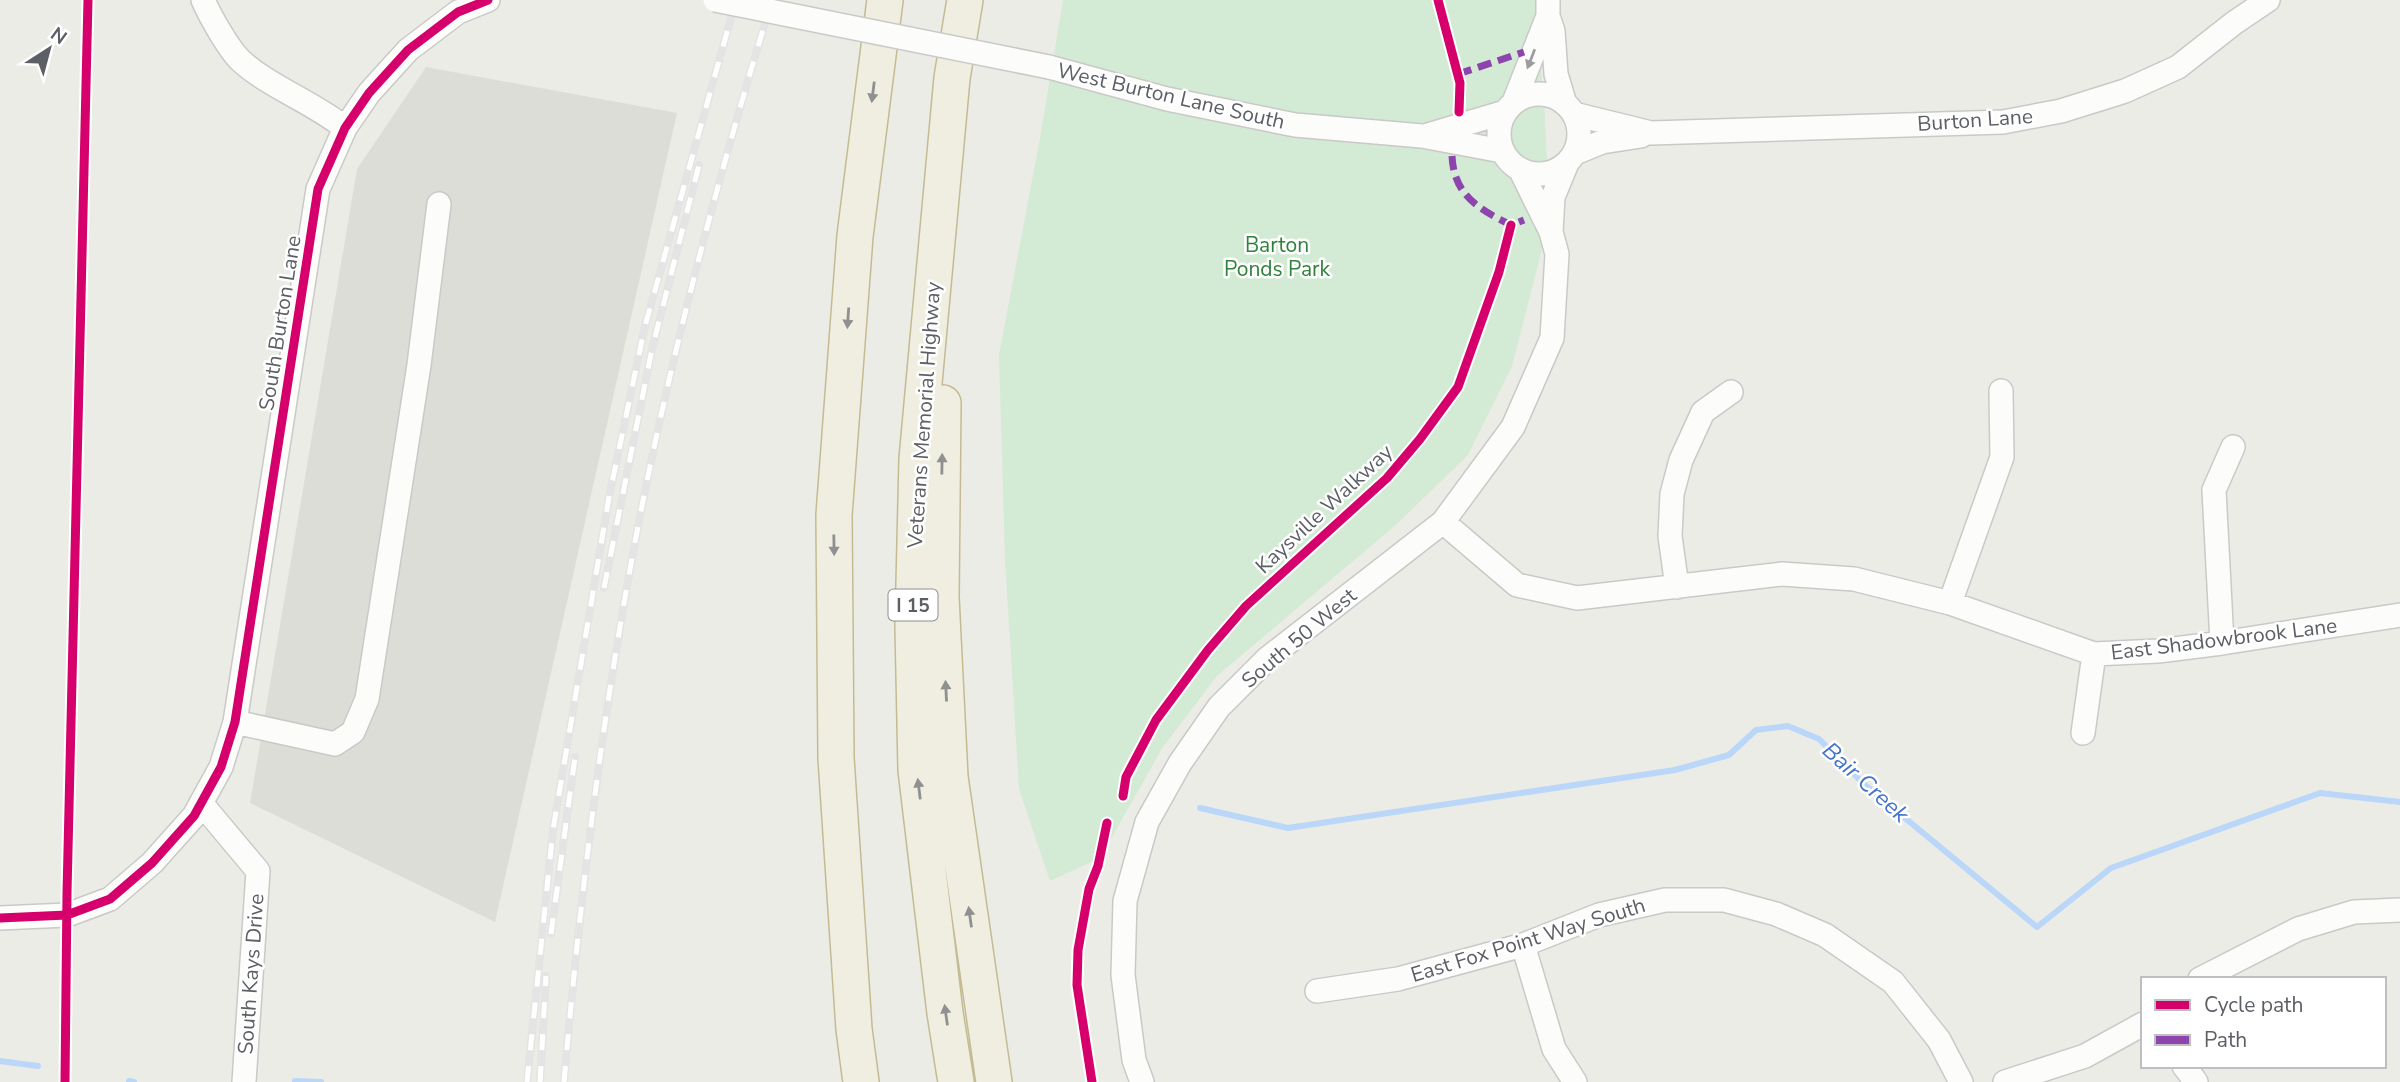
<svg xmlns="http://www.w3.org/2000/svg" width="2400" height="1082" viewBox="0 0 2400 1082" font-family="'Nunito Sans',sans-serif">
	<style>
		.industrial { fill: #ddddd8 }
		.green { fill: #d3ead4 }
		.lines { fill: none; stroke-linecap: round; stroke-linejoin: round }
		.stream { stroke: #bad6f8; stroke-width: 6 }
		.minor-casing { stroke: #c9c9c7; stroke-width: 26 }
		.highway-casing { stroke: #c4bb93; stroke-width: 38 }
		.minor { stroke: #fcfcfb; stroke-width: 23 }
		.highway { stroke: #efeee1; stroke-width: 35 }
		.rail-casing { stroke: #e3e4e3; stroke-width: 8 }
		.rail { stroke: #fff; stroke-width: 5; stroke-dasharray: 16; stroke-linecap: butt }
		.minor-bridge-casing { stroke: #c9c9c7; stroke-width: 26; stroke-linecap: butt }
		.minor-bridge { stroke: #fcfcfb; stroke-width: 23 }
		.quiet { stroke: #8e44ad; stroke-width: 7; stroke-dasharray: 14 7; stroke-linecap: butt }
		.cycleway-casing { stroke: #fff; stroke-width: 13 }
		.cycleway { stroke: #d6006c; stroke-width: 9 }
		.oneway { fill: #9c9ea1 }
		.oneway2 { fill: #8f9190 }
		.labels { text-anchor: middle; stroke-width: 5; stroke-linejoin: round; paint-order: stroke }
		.shield { fill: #fff; stroke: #8d8f93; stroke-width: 2 }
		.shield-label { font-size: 19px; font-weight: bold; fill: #5c5f65 }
		.street-label { font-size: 21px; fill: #5c5f65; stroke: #fff }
		.park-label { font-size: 21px; fill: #30813c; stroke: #fff }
		.water-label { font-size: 23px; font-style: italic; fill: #4174c8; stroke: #fff }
	</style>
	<rect width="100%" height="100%" fill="#ecece7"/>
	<!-- industrial -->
	<path class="industrial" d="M426 67 677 113 495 922 250 803 357 169Z"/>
	<!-- green -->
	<path class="green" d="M1063 0H1535L1544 101 1550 218 1512 366 1468 455 1397 524 1217 676 1163 747 1100 858 1050 881 1019 789 1005 559 999 355 1040 138Z"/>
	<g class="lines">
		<!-- stream -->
		<path class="stream" d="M1200 808 1288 828 1675 770 1729 755 1756 730 1788 726 1819 739 1865 785 2037 927 2111 868 2320 793 2400 802
			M0 1061 38 1066
			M129 1081 134 1082
			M295 1081 321 1082"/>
		<!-- minor casing -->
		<g class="minor-casing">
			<path id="minor" d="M203 0C210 16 228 48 240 60 269 87 313 102 345 128
				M1548 0V16L1553 31 1556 74 1565 104
				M1049 67 1167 99 1295 125 1422 136 1502 151
				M1499 134a40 40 0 1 1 80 0a40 40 0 1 1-80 0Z
				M1514 102 1548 16
				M1574 114 1651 133 2003 122 2061 111 2125 91 2178 67 2234 23 2268 0
				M1428 135 1505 112
				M1575 153 1602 142 1641 136
				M1551 232 1553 197 1567 163
				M1443 522 1517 585 1577 598 1782 574 1854 579 1950 603 2094 654 2158 651 2222 643 2400 615
				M1677 587 1670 536 1672 494 1681 460 1703 412 1731 392
				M1950 603 2002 457 2001 391
				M2222 643 2214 490 2233 447
				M235 722 335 744 353 732 367 699 419 365 439 204
				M2083 733 2094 654
				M201 803 258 871 244 1082
				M0 918 67 915 110 899 152 863 194 816 221 767 235 722 318 189 345 128 369 93 408 50 458 12 488 0
				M1523 945 1554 1049 1575 1082
				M2200 979 2298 929 2354 912 2400 910
				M1317 991 1398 979 1523 945 1599 915 1665 900H1724L1776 914 1825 935 1893 982 1939 1040 1961 1082
				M2184 1066 2196 1082
				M1142 1082 1134 1060 1123 975 1125 901 1147 822 1180 763 1219 707 1268 658 1443 522 1513 427 1552 338 1557 254 1551 232 1520 169
				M2005 1082 2085 1056 2143 1024"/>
		</g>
		<!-- highway casing -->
		<g class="highway-casing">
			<path id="highway" d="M943 403 941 597 950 777 994 1082
				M861 1082 854 1029 836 758 834 515 855 236 885 0
				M956 1082 945 1013 916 770 913 626 917 459 952 78 965 0"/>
		</g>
		<!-- minor -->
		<use href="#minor" class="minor"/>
		<!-- highway -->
		<use href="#highway" class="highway"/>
		<!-- rail casing -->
		<g class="rail-casing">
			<path id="rail" d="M604 588 652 349 699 165
				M551 934 575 757
				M527 1082 553 830 609 497 645 326 736 0
				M540 1082 546 976
				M564 1082C583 863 611 644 658 429 690 284 729 141 772 0"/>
		</g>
		<!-- rail -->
		<use href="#rail" class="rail"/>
		<!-- minor-bridge casing -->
		<g class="minor-bridge-casing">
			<path id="minor-bridge" d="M715 0 1049 67"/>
		</g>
		<!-- minor-bridge -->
		<use href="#minor-bridge" class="minor-bridge"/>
		<!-- quiet -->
		<path class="quiet" d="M1458 74 1524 52
			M1452 156C1454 195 1478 209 1511 225L1524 220"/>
		<!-- cycleway casing -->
		<g class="cycleway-casing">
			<path id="cycleway" d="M1438 0 1460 83 1459 112
				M1123 796 1126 777 1156 720 1208 650 1246 606 1387 478 1420 439 1458 387 1499 272 1511 225
				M0 918 67 915 110 899 152 863 194 816 221 767 235 722 318 189 345 128 369 93 408 50 458 12 488 0
				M65 1082 67 893 88 0
				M1092 1082 1077 985 1078 950 1089 889 1098 866 1107 823"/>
		</g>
		<!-- cycleway -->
		<use href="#cycleway" class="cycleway"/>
	</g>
	<!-- one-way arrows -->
	<defs><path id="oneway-solid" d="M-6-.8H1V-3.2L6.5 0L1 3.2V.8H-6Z" transform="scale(1.75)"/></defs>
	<use class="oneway" href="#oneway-solid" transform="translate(1531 59) rotate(111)"/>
	<g class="oneway2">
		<use href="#oneway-solid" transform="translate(873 92) rotate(97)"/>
		<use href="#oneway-solid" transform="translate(848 318) rotate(94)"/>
		<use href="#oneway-solid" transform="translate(942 464) rotate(-89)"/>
		<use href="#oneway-solid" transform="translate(834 545) rotate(89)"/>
		<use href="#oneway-solid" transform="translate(946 691) rotate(-93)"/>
		<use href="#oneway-solid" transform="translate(919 789) rotate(-97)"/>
		<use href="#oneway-solid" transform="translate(970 917) rotate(-98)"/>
		<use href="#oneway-solid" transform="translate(946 1015) rotate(-98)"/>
	</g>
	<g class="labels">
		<!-- shield labels -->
		<rect class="shield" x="888.5" y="589.5" width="49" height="31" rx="5"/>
		<g class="shield-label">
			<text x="913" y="612">I 15</text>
		</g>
		<!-- street labels -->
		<g class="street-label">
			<text transform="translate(1171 96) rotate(13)" y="7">West Burton Lane South</text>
			<text transform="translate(1975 120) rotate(-4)" y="7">Burton Lane</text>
			<text transform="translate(280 323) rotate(-81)" y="7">South Burton Lane</text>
			<text transform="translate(924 415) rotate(-86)" y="7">Veterans Memorial Highway</text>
			<text transform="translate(1324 509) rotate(-43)" y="7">Kaysville Walkway</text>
			<text transform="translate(1299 638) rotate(-40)" y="7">South 50 West</text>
			<text transform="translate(2224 639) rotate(-7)" y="7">East Shadowbrook Lane</text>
			<text transform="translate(1528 940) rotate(-17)" y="7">East Fox Point Way South</text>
			<text transform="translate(251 974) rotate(-86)" y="7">South Kays Drive</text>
		</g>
		<!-- park labels -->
		<g class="park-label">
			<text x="1277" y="252">Barton<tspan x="1277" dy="24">Ponds Park</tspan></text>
		</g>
		<!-- water labels -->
		<g class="water-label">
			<text transform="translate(1866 782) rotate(42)" y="8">Bair Creek</text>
		</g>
	</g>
	<!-- legend -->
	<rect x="2141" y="977" width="245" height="91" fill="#ffffff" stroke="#bebfc1" stroke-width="2"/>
	<rect x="2155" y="1000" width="35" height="10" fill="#d6006c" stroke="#bebfc1" stroke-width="2"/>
	<text x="2204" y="1012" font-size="21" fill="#5c5f65">Cycle path</text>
	<rect x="2155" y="1035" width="35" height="10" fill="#8e44ad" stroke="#bebfc1" stroke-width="2"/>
	<text x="2204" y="1047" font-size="21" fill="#5c5f65">Path</text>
	<!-- north arrow -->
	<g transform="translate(49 49) rotate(36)" stroke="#ffffff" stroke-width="5" paint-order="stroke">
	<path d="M0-5L12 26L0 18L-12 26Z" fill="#5c5f65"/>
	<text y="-10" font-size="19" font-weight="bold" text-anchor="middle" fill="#5c5f65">N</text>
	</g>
</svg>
